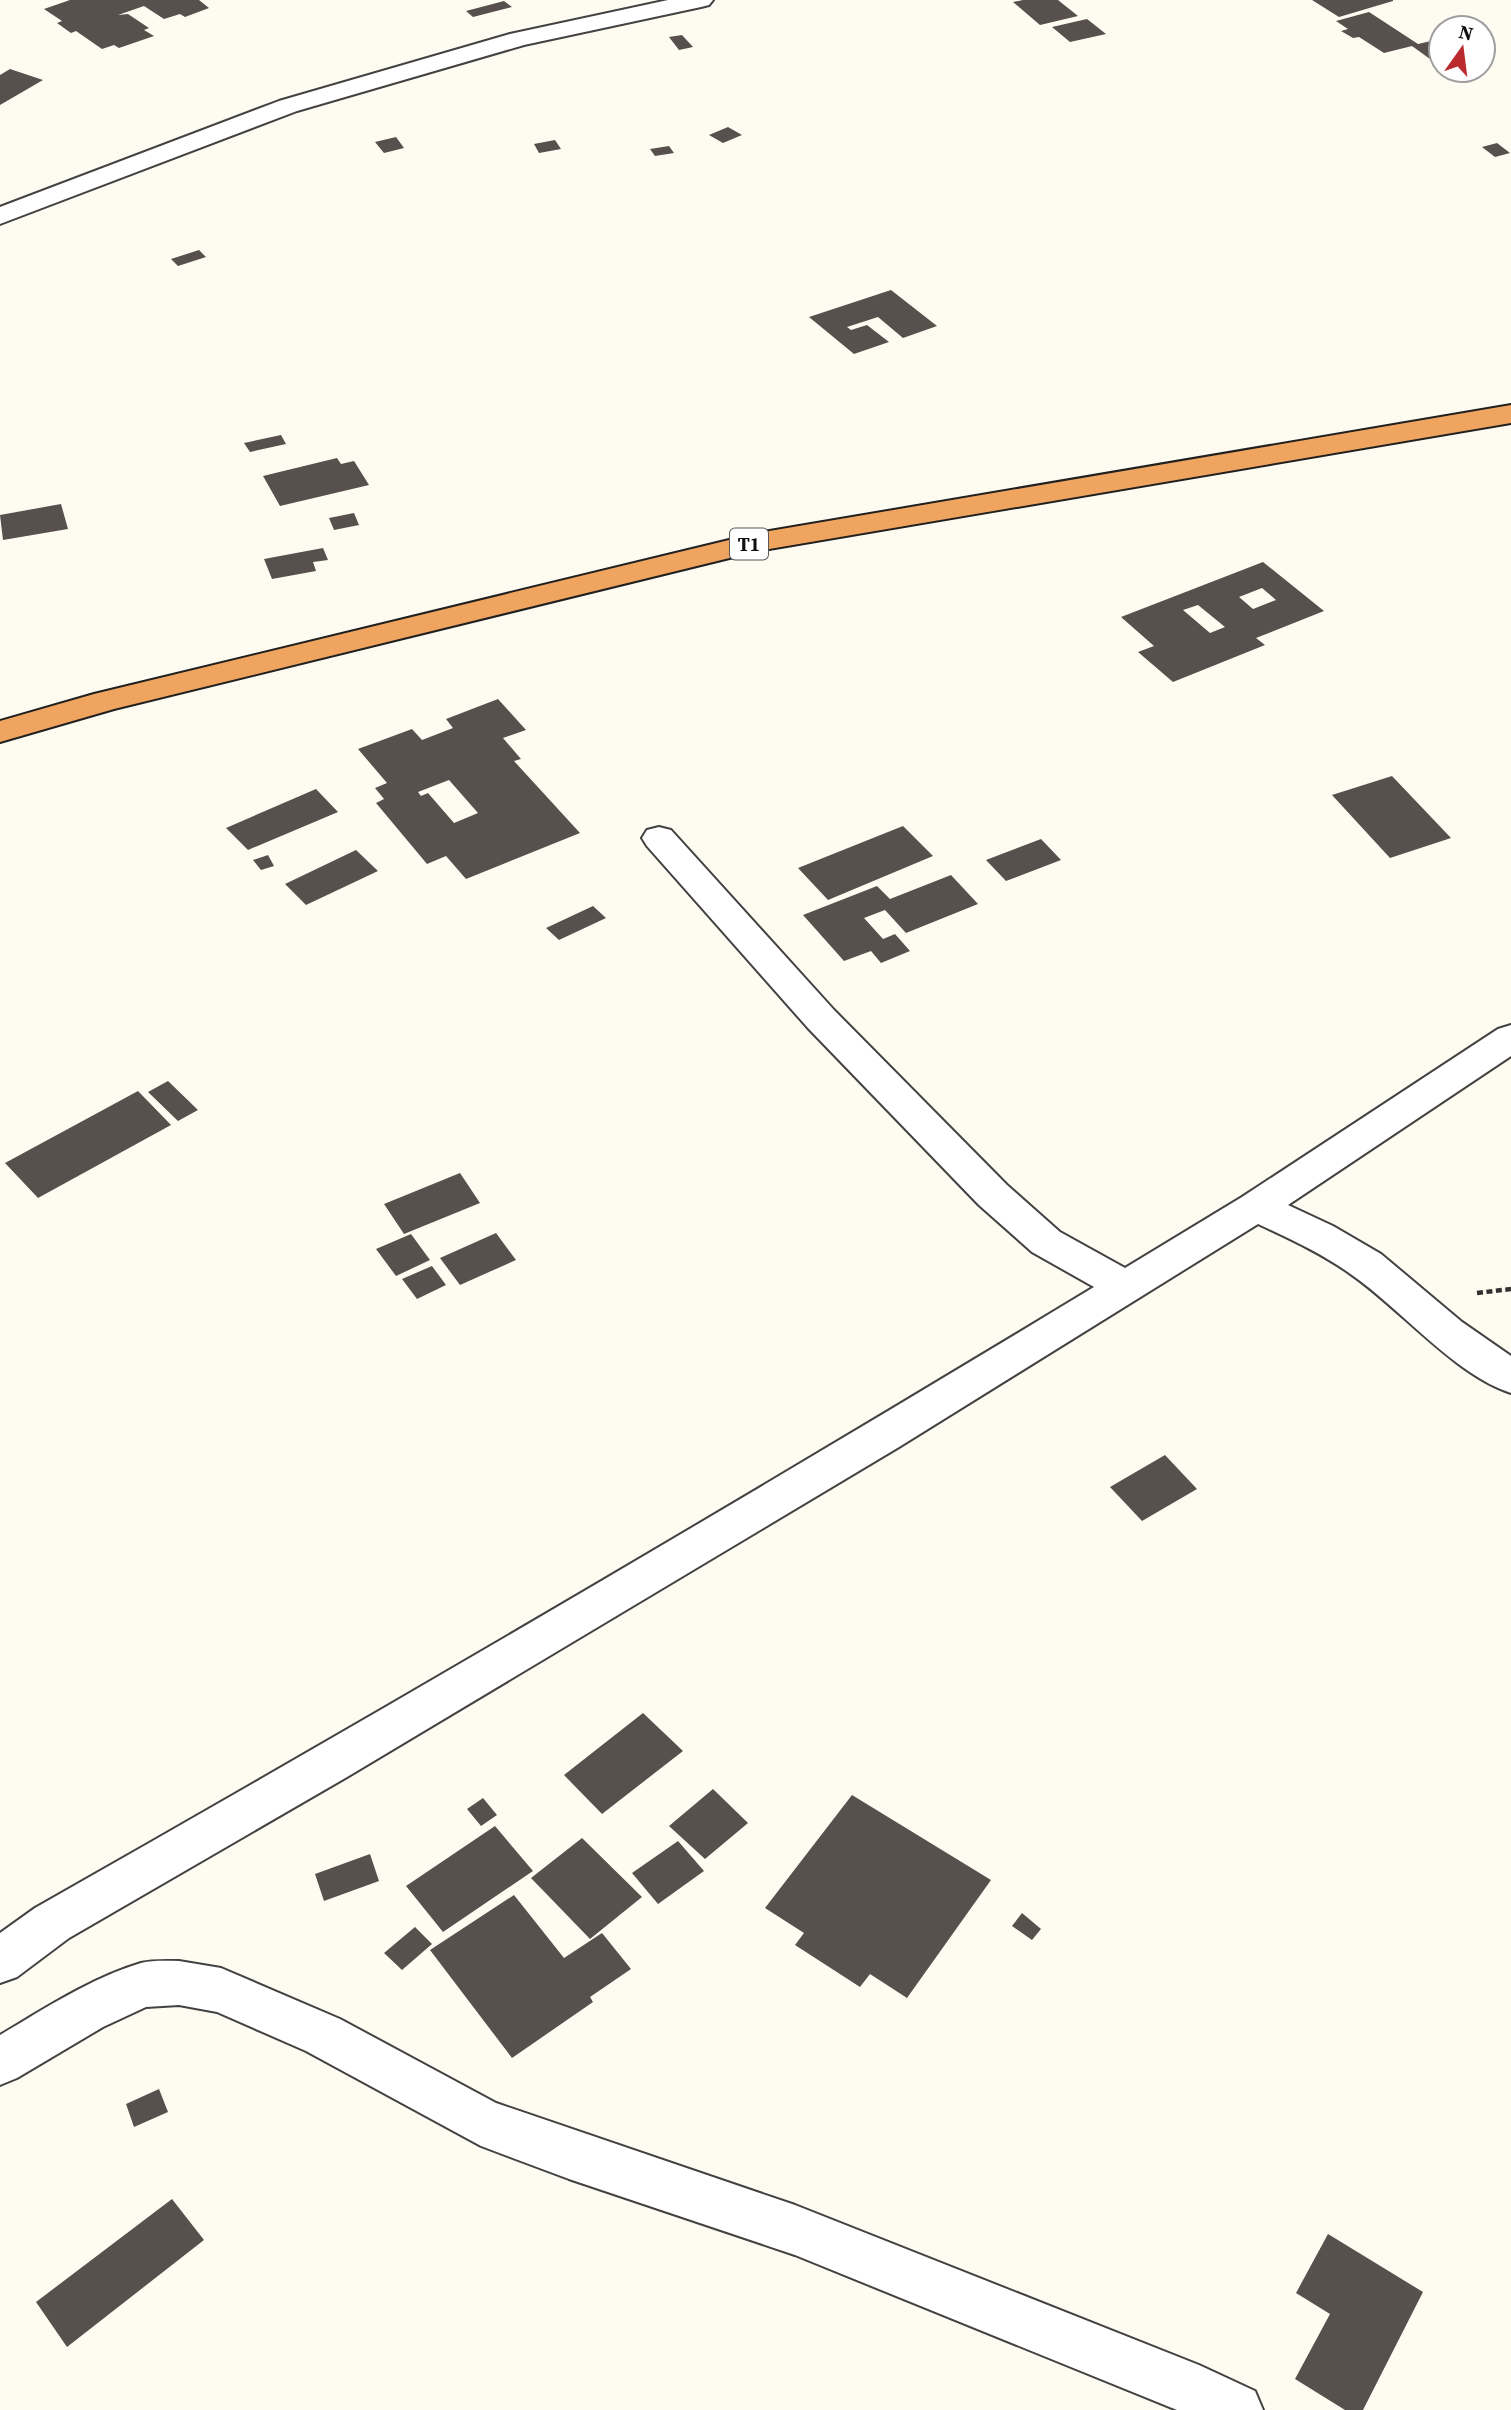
<svg xmlns="http://www.w3.org/2000/svg" width="1511" height="2410" viewBox="0 0 1511 2410" font-family="'Source Serif 4',serif">
	<style>
		.building { fill: #57504c; fill-rule: evenodd }
		.lines { fill: none; stroke-linecap: round; stroke-linejoin: round }
		.minor-casing { stroke: #424242; stroke-width: 4 }
		.highway-casing { stroke: #202020; stroke-width: 4 }
		.path { stroke: #313131; stroke-width: 4.5; stroke-dasharray: 6 3.5; stroke-linecap: butt }
		.minor { fill: #fff; fill-rule: evenodd }
		.highway { fill: #efa45f; fill-rule: evenodd }
		.labels { text-anchor: middle; stroke-width: 7; stroke-linejoin: round; paint-order: stroke }
		.shield { fill: #fff; stroke: #575757; stroke-width: 2 }
		.shield-label { font-size: 19px; font-weight: bold; fill: #0f0f0f }
	</style>
	<rect width="100%" height="100%" fill="#fefcf1"/>
	<!-- building -->
	<path class="building" d="M70 0H199L209 8 185 17 180 14 164 19 144 6 118 15 128 14 149 28 144 30 154 36 119 48 114 45 102 49 76 31 71 33 57 23 62 21 44 9Z
		M1023 0H1058L1078 16 1040 25 1013 2Z
		M1312 0H1393V1L1339 17Z
		M504 1 512 7 473 17 466 11Z
		M1369 12 1418 44 1431 41 1441 49V56L1430 59 1412 46 1384 53 1359 37 1353 38 1341 31 1348 29 1336 21Z
		M1087 19 1106 34 1070 42 1052 27Z
		M682 35 693 47 679 50 669 37Z
		M10 69 43 80 0 105V75Z
		M728 127 742 135 723 143 709 135Z
		M396 137 404 148 384 153 375 142Z
		M555 140 561 149 539 153 534 144Z
		M1497 143 1510 153 1495 157 1482 147Z
		M669 146 674 153 655 156 650 149Z
		M199 250 206 257 178 266 171 259Z
		M891 290 937 326 903 338 878 317 847 327 851 330 867 325 889 342 854 354 809 317Z
		M281 435 286 444 250 452 244 443Z
		M337 458 341 464 354 461 369 485 280 506 263 476Z
		M61 504 68 529 3 540 0 515Z
		M354 513 359 525 334 530 329 518Z
		M323 548 328 560 313 562 316 571 272 579 264 559Z
		M1263 562 1324 611 1256 638 1265 645 1173 682 1138 652 1154 646 1121 617ZM1262 588 1276 600 1253 609 1239 597ZM1198 605 1225 627 1210 633 1183 610Z
		M498 699 526 730 503 738 521 759 514 761 580 833 466 879 446 856 427 864 376 803 384 799 375 788 387 783 358 749 412 729 422 740 453 728 446 719ZM449 780 478 813 454 823 428 793 421 796 418 792Z
		M1392 776 1451 838 1390 858 1332 795Z
		M316 789 338 812 248 850 226 828Z
		M903 826 933 856 828 900 798 868Z
		M1041 839 1061 860 1006 881 986 860Z
		M356 850 378 871 306 905 285 884Z
		M268 855 274 866 261 870 253 860Z
		M951 875 978 904 906 933 885 910 864 918 883 939 895 934 910 951 881 963 871 951 844 961 803 915 877 886 890 899Z
		M593 906 606 918 559 940 546 928Z
		M168 1081 198 1110 178 1121 148 1092Z
		M138 1091 171 1125 38 1198 5 1163Z
		M460 1173 480 1203 404 1234 384 1204Z
		M496 1233 516 1260 460 1285 440 1258Z
		M411 1234 430 1260 396 1276 376 1249Z
		M432 1266 446 1285 417 1299 402 1279Z
		M1165 1455 1197 1489 1142 1521 1110 1487Z
		M643 1713 683 1751 602 1814 564 1775Z
		M713 1789 748 1823 705 1859 669 1826Z
		M852 1795 991 1880 907 1998 870 1974 860 1987 795 1945 804 1933 765 1908Z
		M483 1798 497 1815 481 1826 467 1809Z
		M495 1826 533 1871 443 1932 406 1886Z
		M582 1838 642 1897 590 1939 531 1878Z
		M678 1841 704 1871 658 1904 632 1873Z
		M370 1854 379 1881 324 1901 315 1874Z
		M514 1895 564 1958 602 1933 631 1969 590 1997 593 2002 512 2058 430 1950Z
		M1022 1913 1041 1929 1032 1940 1012 1926Z
		M415 1927 432 1944 402 1970 384 1953Z
		M159 2089 168 2112 134 2127 126 2104Z
		M172 2199 204 2240 67 2347 36 2302Z
		M1328 2234 1423 2292 1363 2410H1345L1295 2379 1330 2314 1296 2293Z"/>
	<g class="lines">
		<!-- minor casing -->
		<g class="minor-casing">
			<path id="minor" d="M668 0H713L709 5 701 7 524 45 297 111 0 224V207L279 101 510 34Z
				M659 827 671 830 834 1010 1007 1185 1060 1232 1125 1268 1242 1197 1498 1029 1511 1025V1056L1288 1205 1333 1226 1381 1254 1462 1322 1511 1356V1393C1455 1375 1401 1309 1352 1275 1323 1254 1290 1239 1258 1224L899 1447 347 1777 69 1938 17 1977 0 1983V1933L35 1908C391 1706 744 1499 1094 1287L1032 1252 979 1205 808 1028 647 846 642 838 647 830Z
				M179 1961 221 1968 340 2019 496 2103 795 2205 1199 2365 1255 2391 1263 2410H1177L795 2255 569 2179 481 2146 306 2051 217 2012 179 2005 146 2007 103 2027 17 2078 0 2085V2035C44 2009 91 1978 141 1963 153 1960 167 1961 179 1961Z"/>
		</g>
		<!-- highway casing -->
		<g class="highway-casing">
			<path id="highway" d="M1511 405V423L758 551 114 709 0 742V721L94 694 758 533Z"/>
		</g>
		<!-- path -->
		<path class="path" d="M1477 1293 1511 1289"/>
		<!-- minor -->
		<use href="#minor" class="minor"/>
		<!-- highway -->
		<use href="#highway" class="highway"/>
	</g>
	<g class="labels">
		<!-- shield labels -->
		<rect class="shield" x="730" y="528.5" width="38" height="31" rx="5"/>
		<g class="shield-label">
			<text x="749" y="551">T1</text>
		</g>
	</g>
	<!-- north arrow -->
	<g transform="translate(1462 49) rotate(14)"><circle r="33" fill="#ffffff" stroke="#9f9f9f" stroke-width="2"/>
	<path d="M0-5L12 26L0 18L-12 26Z" fill="#ba2b2f"/>
	<text y="-10" font-size="19" font-weight="bold" text-anchor="middle" fill="#0f0f0f">N</text>
	</g>
</svg>
